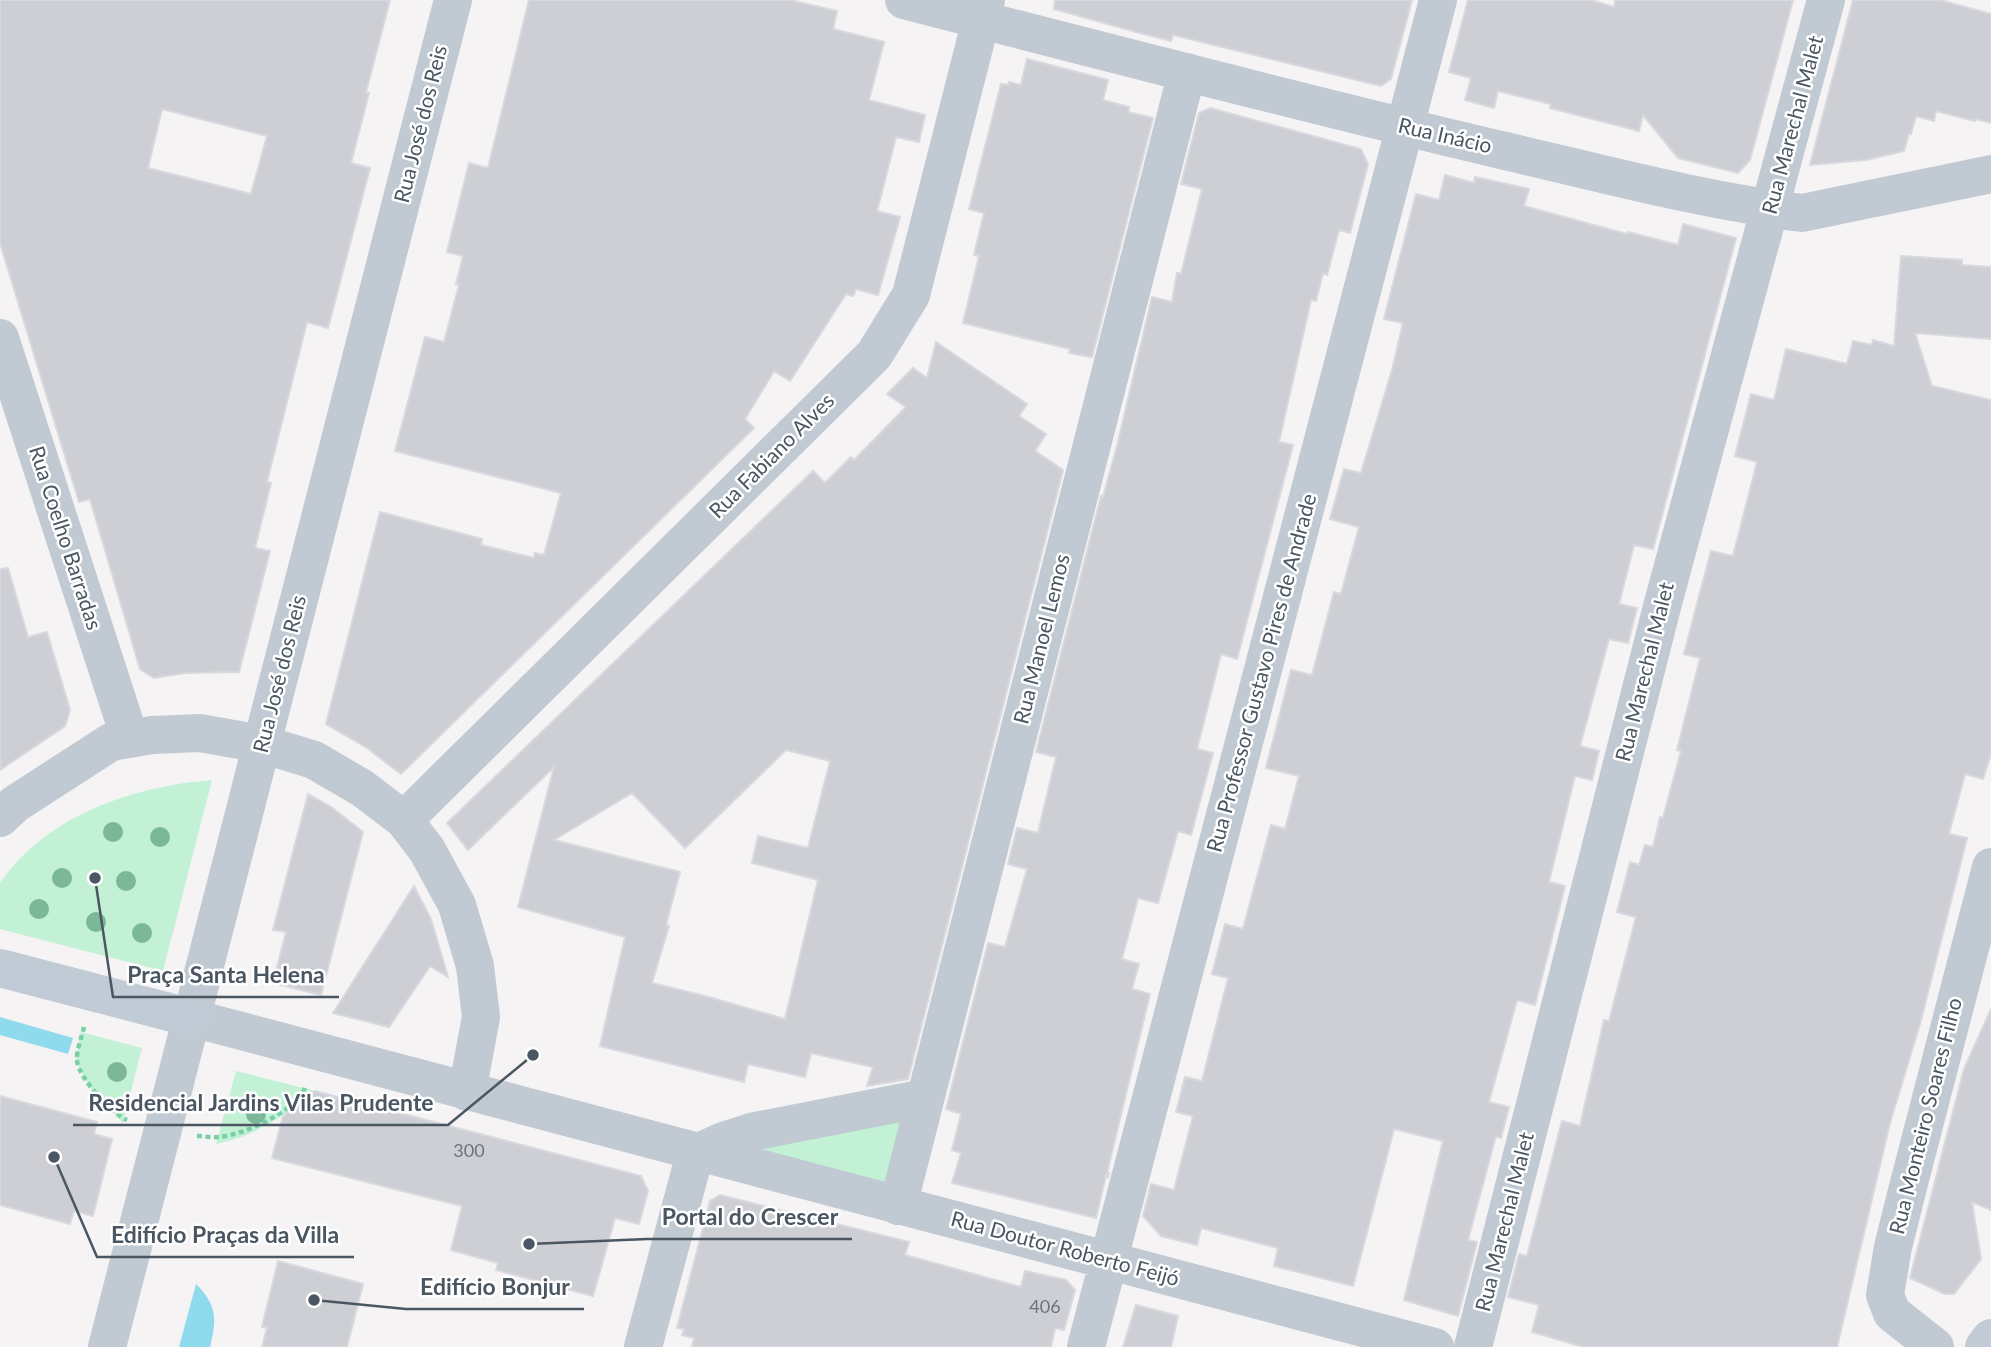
<svg xmlns="http://www.w3.org/2000/svg" width="1991" height="1347" viewBox="0 0 1991 1347" font-family="Lato,sans-serif">
	<style>
		.green { fill: #c3f1d5 }
		.water { fill: #90daee }
		.building { fill: #cdcfd5; stroke: #d7d9de; stroke-width: 2; fill-rule: evenodd }
		.lines { fill: none; stroke-linecap: round; stroke-linejoin: round }
		.path { stroke: #7ad0a6; stroke-width: 4.5; stroke-dasharray: 5 3.5; stroke-linecap: butt }
		.street { stroke: #c1cad2; stroke-width: 38 }
		.secondary { stroke: #c1cbd6; stroke-width: 38 }
		.tree { fill: #7bb799 }
		.labels { text-anchor: middle; stroke-width: 5; stroke-linejoin: round; paint-order: stroke }
		.number-label { font-size: 18px; fill: #6b747e }
		.street-label { font-size: 21px; fill: #4a5661; stroke: #fff }
		.leader { fill: none; stroke: #4a5661; stroke-width: 2.5 }
		.callout-dot { fill: #4a5661; stroke: #fff; stroke-width: 2.5 }
		.callout-label { font-size: 23px; text-anchor: middle; font-weight: bold; fill: #4a5661; stroke: #fff; stroke-width: 5; stroke-linejoin: round; paint-order: stroke }
	</style>
	<rect width="100%" height="100%" fill="#f5f3f3"/>
	<!-- green -->
	<path class="green" d="M212 780 163 971 0 929V883C47 815 134 786 212 780Z
		M81 1032 142 1048 123 1123 89 1086 75 1061Z
		M236 1071 315 1091C284 1116 256 1136 216 1144Z
		M906 1120 889 1184 741 1149Z"/>
	<!-- water -->
	<path class="water" d="M0 1017 73 1038 68 1054 0 1035Z
		M196 1284C217 1305 217 1319 210 1347H179Z"/>
	<!-- building -->
	<path class="building" d="M0 0H390L366 92 369 93 351 163 370 168 328 328 307 322 267 482 271 483 255 548 270 551 239 672 185 673 154 678 140 669 90 499 79 502 0 243ZM162 109 267 136 251 194 148 168Z
		M529 0H790L837 11 833 29 884 42 869 100 925 115 919 142 896 137 877 211 900 217 878 295 856 289 853 296 846 294 790 381 774 371 745 419 754 428 401 774 367 748 326 724 380 512 482 539 481 545 534 558 535 553 544 555 561 493 395 451 425 337 444 342 459 285 456 284 463 256 447 252 469 163 488 168Z
		M1055 0H1412L1391 79 1381 86 1173 35 1171 41 1140 33 1054 9Z
		M1468 0H1591L1614 7 1615 0H1793L1750 160 1738 173 1678 158 1643 115 1639 131 1550 108 1551 104 1498 91 1494 108 1465 100 1471 78 1449 72Z
		M1853 0H1940L1991 14V123L1976 119 1975 121 1936 111 1934 121 1916 116 1911 134 1909 133 1904 151 1866 160 1810 165Z
		M1027 59 1108 80 1103 100 1129 107 1128 112 1153 118 1092 357 1069 353 1070 349 963 323 979 256 974 255 984 213 969 209 1001 84 1008 85 1009 82 1021 85Z
		M1210 108 1361 149 1368 164 1350 233 1339 230 1327 275 1323 273 1316 301 1311 300 1279 442 1293 445 1237 659 1221 654 1197 749 1213 753 1191 835 1178 831 1158 903 1138 898 1122 959 1139 964 1132 989 1150 994 1107 1173H1109L1108 1177 1106 1175 1096 1218 952 1183 961 1153 952 1150 961 1114 946 1109 988 943 1005 947 1027 869 1008 864 1017 828 1038 833 1056 757 1036 752 1101 496 1103 497 1117 446 1152 297 1172 302 1177 273 1181 274 1202 189 1181 184 1199 113Z
		M1445 175 1474 183 1475 177 1529 189 1524 206 1627 234 1628 232 1678 245 1683 224 1736 238 1653 549 1634 545 1619 604 1637 608 1628 643 1609 639 1580 746 1599 751 1592 780 1575 776 1549 882 1565 886 1535 1005 1517 1000 1489 1102 1509 1107 1501 1138 1496 1136 1468 1240 1477 1242 1458 1316 1404 1300 1443 1141 1394 1129 1353 1286 1274 1266 1278 1248 1201 1228 1197 1245 1161 1236 1143 1216 1151 1184 1174 1190 1193 1116 1176 1112 1185 1077 1202 1081 1228 978 1212 974 1225 924 1243 929 1271 825 1285 829 1299 776 1266 768 1291 670 1312 675 1334 592 1341 594 1359 527 1330 519 1344 469 1361 473 1392 370 1403 323 1384 319 1416 194 1439 200Z
		M1901 256 1962 260V265L1991 267V339L1915 333 1932 386 1991 400V754L1983 779 1965 774 1949 834 1967 838 1920 1024 1890 1123 1837 1347H1584L1532 1332 1539 1305 1508 1297 1519 1254 1527 1256 1562 1121 1580 1126 1604 1020 1609 1021 1636 917 1617 912 1630 862 1639 865 1645 845 1653 847 1660 817 1663 818 1681 751 1677 750 1700 658 1684 654 1699 596 1711 551 1733 556 1757 462 1735 456 1751 394 1774 400 1786 349 1847 364 1853 341 1872 345 1873 340 1894 346Z
		M936 342 1027 404 1019 416 1046 434 1035 451 1063 470 908 1079 867 1086 873 1067 811 1053 805 1077 748 1064 744 1082 600 1046 625 937 518 907 554 767 468 850 447 823 813 471 825 483 851 457 854 460 906 407 887 394 913 368 927 378ZM786 750 830 761 808 848 758 836 752 863 818 880 785 1019 705 996 652 983 669 926 666 925 680 872 554 840 632 793 685 848Z
		M8 568 28 637 47 632 70 710 65 726 0 770V569Z
		M308 794 331 807 363 832 321 995 273 983 286 932 273 930Z
		M414 886 431 919 448 977 430 966 389 1027 333 1013Z
		M1991 1009V1210L1972 1202 1981 1259 1954 1294H1945L1910 1278 1964 1069Z
		M315 1091 641 1176 648 1191 639 1224 615 1218 593 1296 496 1270 498 1263 451 1250 462 1206 272 1158 283 1116Z
		M0 1096 97 1122 94 1134 112 1139 93 1216 74 1211 70 1224 0 1205Z
		M720 1195 909 1242 905 1255 1021 1287 1025 1271 1066 1280 1075 1290 1064 1330 1055 1328 1051 1347H692L694 1338 682 1335 684 1329 677 1328 710 1201Z
		M278 1261 363 1284 347 1347H262L267 1328 262 1327Z
		M1136 1305 1178 1316 1171 1347H1123Z"/>
	<g class="lines">
		<!-- path -->
		<path class="path" d="M84 1027C82 1037 76 1051 77 1061 79 1078 112 1114 127 1120
			M197 1136C204 1136 212 1138 219 1137 244 1135 299 1110 306 1085"/>
		<!-- street -->
		<path class="street" d="M904 0C1103 51 1301 103 1501 150 1600 173 1700 200 1802 213L1991 174
			M0 338 130 739
			M0 818 15 804 111 742 152 735 200 733 262 744 314 760 362 788 404 820 427 850 457 905 475 966 481 1017 467 1092
			M404 820 874 355 911 295 986 0
			M192 1018C605 1130 1021 1236 1435 1347
			M898 1206 1187 72
			M107 1347 453 0
			M643 1347 695 1154 723 1141 751 1132 925 1098
			M1086 1347 1438 0
			M1473 1347 1663 603 1826 0
			M1935 1347 1892 1313 1885 1295 1893 1247 1908 1187 1991 867"/>
		<!-- secondary -->
		<path class="secondary" d="M0 968 192 1018
			M1984 1347 1991 1338"/>
	</g>
	<!-- trees -->
	<g class="tree">
		<circle cx="113" cy="832" r="10"/>
		<circle cx="160" cy="837" r="10"/>
		<circle cx="62" cy="878" r="10"/>
		<circle cx="126" cy="881" r="10"/>
		<circle cx="39" cy="909" r="10"/>
		<circle cx="96" cy="922" r="10"/>
		<circle cx="142" cy="933" r="10"/>
		<circle cx="117" cy="1072" r="10"/>
		<circle cx="256" cy="1114" r="10"/>
	</g>
	<g class="labels">
		<!-- number labels -->
		<g class="number-label">
			<text x="469" y="1157">300</text>
			<text x="1045" y="1313">406</text>
		</g>
		<!-- street labels -->
		<g class="street-label">
			<text transform="translate(421 124) rotate(-76)" y="7">Rua José dos Reis</text>
			<text transform="translate(1793 125) rotate(-75)" y="7">Rua Marechal Malet</text>
			<text transform="translate(1445 136) rotate(13)" y="7">Rua Inácio</text>
			<text transform="translate(772 456) rotate(-45)" y="7">Rua Fabiano Alves</text>
			<text transform="translate(65 538) rotate(72)" y="7">Rua Coelho Barradas</text>
			<text transform="translate(1042 639) rotate(-76)" y="7">Rua Manoel Lemos</text>
			<text transform="translate(1645 672) rotate(-76)" y="7">Rua Marechal Malet</text>
			<text transform="translate(1262 673) rotate(-75)" y="7">Rua Professor Gustavo Pires de Andrade</text>
			<text transform="translate(280 674) rotate(-76)" y="7">Rua José dos Reis</text>
			<text transform="translate(1926 1116) rotate(-76)" y="7">Rua Monteiro Soares Filho</text>
			<text transform="translate(1505 1222) rotate(-76)" y="7">Rua Marechal Malet</text>
			<text transform="translate(1065 1249) rotate(15)" y="7">Rua Doutor Roberto Feijó</text>
		</g>
	</g>
	<!-- callouts -->
	<path class="leader" d="M95 878L113 997H339M533 1055L448 1125H73M529 1244L647 1239H852M54 1157L97 1257H354M314 1300L406 1309H584"/>
	<g class="callout-dot">
		<circle cx="95" cy="878" r="7"/>
		<circle cx="533" cy="1055" r="7"/>
		<circle cx="529" cy="1244" r="7"/>
		<circle cx="54" cy="1157" r="7"/>
		<circle cx="314" cy="1300" r="7"/>
	</g>
	<g class="callout-label">
		<text x="226" y="983">Praça Santa Helena</text>
		<text x="261" y="1111">Residencial Jardins Vilas Prudente</text>
		<text x="750" y="1225">Portal do Crescer</text>
		<text x="225" y="1243">Edifício Praças da Villa</text>
		<text x="495" y="1295">Edifício Bonjur</text>
	</g>
</svg>
